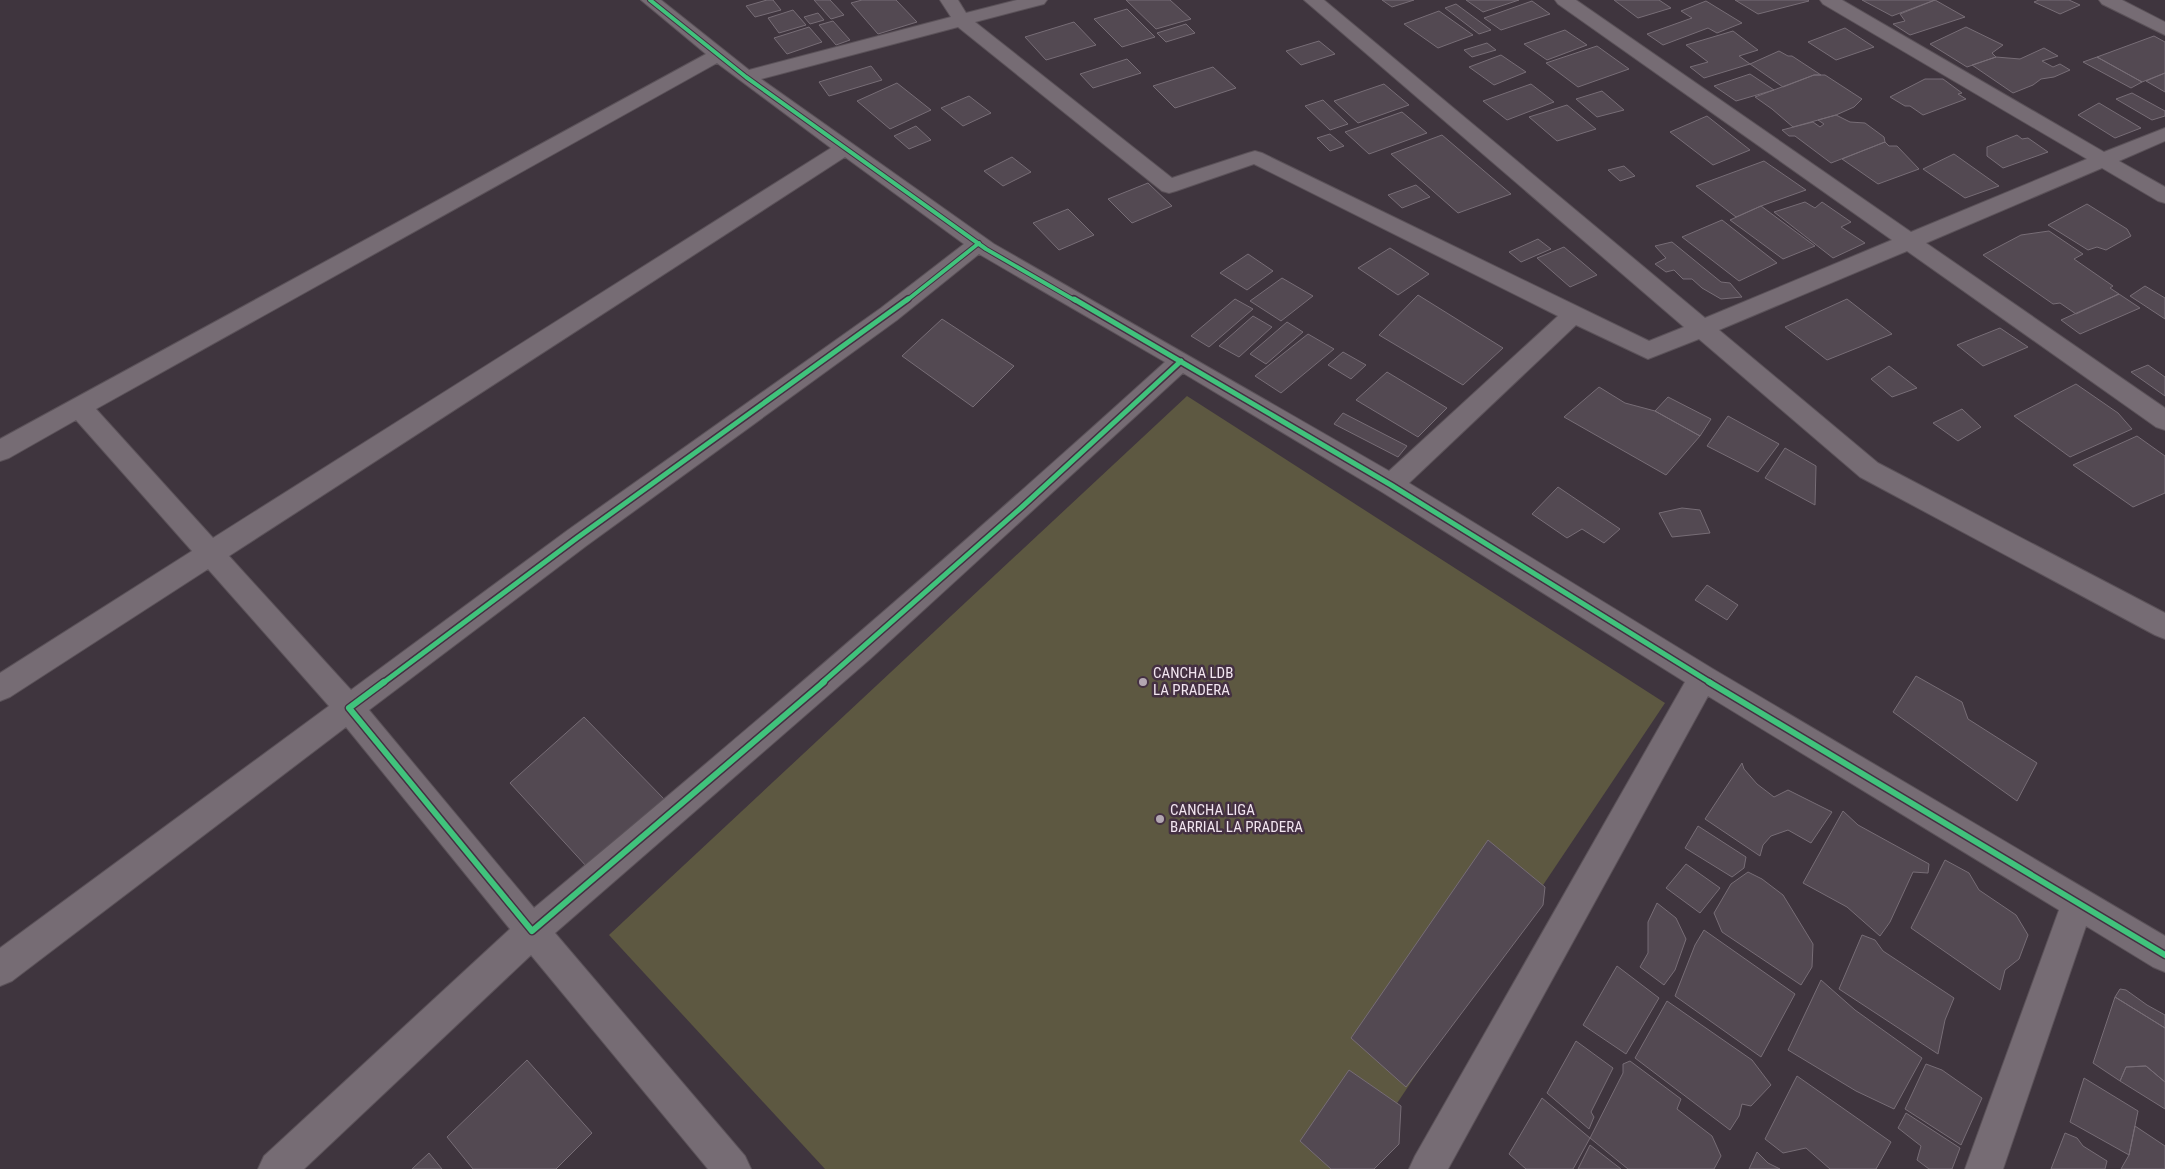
<svg xmlns="http://www.w3.org/2000/svg" width="2165" height="1169" viewBox="0 0 2165 1169" font-family="'Roboto Condensed',sans-serif">
	<style>
		.green { fill: #5d5841 }
		.building { fill: #534952; stroke: #776d76 }
		.lines { fill: none; stroke-linecap: round; stroke-linejoin: round }
		.street-casing { stroke: #5b5259; stroke-width: 2 }
		.street { fill: #766c74; fill-rule: evenodd }
		.cycleway-far2-casing { stroke: #443042; stroke-width: 6 }
		.cycleway-far1-casing { stroke: #443042; stroke-width: 8 }
		.cycleway-casing { stroke: #443042; stroke-width: 9 }
		.cycleway-far2 { stroke: #40c37c; stroke-width: 4 }
		.cycleway-far1 { stroke: #40c37c; stroke-width: 5 }
		.cycleway { stroke: #40c37c; stroke-width: 6 }
		.poi-dot { fill: #b3a7b2; stroke: #443042; stroke-width: 2 }
		.labels { text-anchor: middle; stroke-width: 5; stroke-linejoin: round; paint-order: stroke }
		.poi-label { font-size: 15px; fill: #f2e5f0; stroke: #443042; text-anchor: start }
	</style>
	<rect width="100%" height="100%" fill="#3f353e"/>
	<!-- green -->
	<path class="green" d="M1187 396 1665 703 1353 1169H825L609 935Z"/>
	<!-- building -->
	<path class="building" d="M767 0H773L781 10 755 17 746 6Z
		M814 0H830L844 15 831 19Z
		M862 0H896L917 22 878 34 851 3Z
		M1126 0H1170L1191 19 1156 29Z
		M1382 0H1414L1392 7Z
		M1466 0H1519L1483 12Z
		M1614 0H1659L1671 8 1638 18Z
		M1735 0H1808L1809 1 1758 14Z
		M1862 0H1935L1892 16Z
		M1935 0 1965 17 1910 35 1893 24 1905 21 1900 14Z
		M2039 0H2069L2080 5 2060 14 2034 2Z
		M1532 1 1550 14 1501 30 1484 18Z
		M1706 1 1742 23 1717 33 1708 28 1663 45 1647 34 1692 18 1681 11Z
		M1456 4 1491 30 1479 34 1445 8Z
		M1127 9 1155 37 1122 47 1094 19Z
		M793 10 806 25 779 33 768 18Z
		M1439 11 1473 35 1438 48 1404 24Z
		M818 13 824 20 810 24 804 17Z
		M833 21 850 40 836 45 819 25Z
		M1074 22 1096 45 1046 60 1025 37Z
		M1186 24 1195 33 1166 42 1157 33Z
		M809 27 822 42 787 54 774 38Z
		M1966 27 2003 45 1992 53 1996 57 1967 67 1930 44Z
		M1845 28 1874 47 1836 60 1808 42Z
		M1565 30 1587 45 1547 60 1524 44Z
		M1733 31 1758 50 1739 56 1750 64 1704 78 1690 67 1708 62 1686 45Z
		M2154 36 2165 42V73L2142 82 2097 57Z
		M1319 41 1335 54 1301 65 1286 51Z
		M1487 43 1496 50 1472 57 1464 50Z
		M1597 46 1629 69 1578 87 1546 63Z
		M2044 48 2058 56 2042 61 2053 67 2060 64 2070 70 2054 77 2041 79 2033 85 2013 93 1972 65 1996 57 2020 59Z
		M1779 51 1788 56H1792L1821 75H1814L1783 87 1750 64Z
		M1501 55 1526 72 1494 85 1469 67Z
		M2097 57 2142 82 2131 88 2083 62Z
		M1127 59 1141 73 1093 88 1080 74Z
		M871 66 882 80 829 96 819 82Z
		M1213 67 1236 88 1175 108 1153 86Z
		M2165 73V92L2146 81Z
		M1750 74 1774 90 1736 101 1714 86Z
		M1814 75H1825L1862 99 1854 107 1836 115 1793 127 1772 109 1755 97Z
		M1925 79H1943L1962 93 1958 94 1966 99 1923 115 1910 106H1905L1890 97Z
		M897 83 931 110 890 129 857 101Z
		M1384 84 1409 105 1358 123 1334 101Z
		M1531 84 1554 102 1507 120 1483 101Z
		M1602 91 1624 110 1597 117 1576 99Z
		M2132 93 2165 111V116L2152 120 2116 99Z
		M969 96 991 113 963 126 941 108Z
		M1323 100 1348 124 1330 130 1305 106Z
		M2099 103 2141 128 2115 138 2078 115Z
		M1567 105 1596 129 1557 141 1529 117Z
		M1402 112 1427 133 1369 154 1345 132Z
		M1836 115 1850 122 1865 123 1884 137 1885 142 1831 163 1795 136H1789L1782 130 1813 122 1820 127 1824 124 1818 120Z
		M1707 116 1750 150 1713 165 1670 132Z
		M916 126 931 140 909 149 894 136Z
		M1330 134 1344 146 1330 151 1317 138Z
		M1442 135 1511 194 1458 213 1391 154Z
		M2017 135 2022 139 2028 138 2048 152 2003 168 1987 156V147Z
		M1885 142 1889 146H1897L1919 169 1878 184 1842 159Z
		M1954 154 1999 186 1965 198 1923 169Z
		M1012 157 1031 172 1003 186 984 171Z
		M1764 161 1806 190 1761 206 1736 217 1696 186Z
		M1624 166 1635 176 1620 181 1608 170Z
		M1148 183 1172 206 1132 223 1108 199Z
		M1416 185 1430 197 1402 208 1388 195Z
		M1805 202 1815 208 1822 202 1851 222 1841 227 1865 243 1833 258 1774 212Z
		M2087 204 2127 229 2131 236 2106 250 2097 247 2088 250 2048 225Z
		M1761 206 1815 246 1783 259 1730 220Z
		M1068 209 1094 235 1059 250 1033 223Z
		M1722 220 1777 263 1739 281 1682 237Z
		M2049 231 2083 254 2074 259 2113 286 2110 288 2119 294 2076 314 2060 303 2053 304 1983 255 2021 235Z
		M1538 239 1551 249 1521 262 1509 252Z
		M1672 242 1721 282 1730 283 1742 297 1721 299 1702 288 1692 279H1683L1674 270 1666 272 1655 264 1666 258 1655 246Z
		M1564 247 1597 275 1570 287 1537 258Z
		M1390 248 1429 274 1398 295 1358 268Z
		M1248 254 1273 271 1247 290 1220 273Z
		M1282 278 1313 296 1281 321 1250 301Z
		M2145 286 2165 298V319L2130 296Z
		M2119 294 2140 308 2080 334 2061 320Z
		M1418 295 1503 348 1463 385 1379 335Z
		M1235 299 1253 309 1209 347 1191 336Z
		M1847 299 1892 334 1827 360 1785 327Z
		M1253 316 1272 327 1239 357 1219 346Z
		M942 319 1014 366 973 407 902 356Z
		M1287 322 1303 332 1266 364 1250 354Z
		M2000 328 2028 347 1983 366 1957 345Z
		M1308 334 1334 349 1281 393 1255 376Z
		M1343 352 1366 365 1351 379 1328 365Z
		M2148 365 2165 377V396L2131 372Z
		M1889 366 1917 388 1892 397 1871 379Z
		M1387 372 1447 408 1418 437 1356 400Z
		M2076 384 2118 413 2132 429 2070 457 2014 416Z
		M1599 387 1625 403 1655 411 1700 436 1666 475 1564 417Z
		M1668 397 1711 419 1700 436 1655 411Z
		M1962 409 1981 427 1958 441 1933 423Z
		M1343 413 1407 446 1398 457 1334 424Z
		M1728 416 1779 444 1758 472 1707 446Z
		M2137 436 2165 456V493L2133 507 2073 465Z
		M1785 448 1816 466 1815 505 1765 478Z
		M1558 487 1620 529 1604 543 1582 529 1567 538 1532 514Z
		M1682 508 1700 510 1710 533 1672 537 1659 513Z
		M1707 585 1738 605 1727 620 1695 600Z
		M1916 676 1962 702 1968 719 2037 763 2017 801 1893 712Z
		M584 717 665 800 587 867 510 783Z
		M1742 763 1744 769 1757 784 1774 797 1788 790 1832 812 1811 843 1788 830 1771 836 1763 845 1760 856 1705 819Z
		M1843 811 1858 825 1929 864 1928 873 1913 872 1890 922 1880 936 1847 907 1803 883Z
		M1698 826 1746 857 1744 868 1732 877 1685 848Z
		M1488 840 1545 887 1543 905 1406 1087 1351 1038Z
		M1945 860 1969 873 1979 890 2016 915 2028 935 2019 959 2005 970 2000 990 1911 928Z
		M1686 864 1720 888 1700 913 1666 888Z
		M1748 872 1762 879 1783 895 1813 944 1812 967 1801 985 1722 932 1714 913 1731 884Z
		M1657 903 1676 918 1686 939 1675 970 1664 985 1640 967 1648 953V922Z
		M1704 930 1795 994 1761 1057 1675 996 1695 945Z
		M1862 935 1875 940 1883 951 1954 998 1945 1020 1938 1054 1839 989Z
		M1617 966 1659 998 1626 1054 1583 1025Z
		M1821 980 1855 1010 1922 1058 1894 1109 1856 1091 1788 1050Z
		M2120 989 2126 990 2147 1005 2165 1015V1028L2115 997Z
		M2115 997 2165 1028V1082L2146 1066 2126 1067 2120 1081 2093 1063Z
		M1667 1001 1752 1060 1771 1085 1751 1106 1742 1104 1739 1116 1730 1130 1635 1058Z
		M1576 1041 1613 1068 1591 1112 1594 1117 1589 1129 1547 1093Z
		M527 1060 592 1133 556 1169H473L447 1137Z
		M1630 1061 1681 1099 1677 1109 1712 1136 1721 1156 1714 1169H1628L1590 1138 1623 1073V1064Z
		M1926 1064 1942 1070 1982 1098 1961 1145 1905 1109Z
		M2146 1066 2165 1082V1109L2120 1081 2126 1067Z
		M1349 1070 1401 1106 1399 1144 1374 1169H1331L1300 1141Z
		M1797 1076 1891 1142 1876 1169H1830L1806 1148 1783 1153 1765 1139Z
		M2084 1078 2138 1111 2129 1155 2070 1122Z
		M1542 1098 1590 1138 1573 1169H1526L1509 1154Z
		M1906 1113 1960 1148 1952 1169H1929L1917 1160 1921 1146 1898 1128Z
		M2135 1126 2165 1146V1169H2121L2129 1155Z
		M2065 1133 2077 1138 2083 1146 2107 1161 2105 1169H2051Z
		M1590 1145 1621 1169H1578Z
		M1757 1152 1768 1163 1780 1169H1749Z
		M429 1153 442 1169H412Z"/>
	<g class="lines">
		<!-- street casing -->
		<g class="street-casing">
			<path id="street" d="M641 0H661L749 70 951 17 940 0H958L966 13 1017 0H1047L1044 4 975 22 1172 178 1248 153 1255 151 1262 153 1649 341 1684 327 1304 0H1324L1705 318 1892 240 1558 4 1555 0H1576L1911 232 2087 159 1823 4 1820 0H1842L2104 152 2165 128V141L2119 161 2165 187V203L2158 201 2102 168 1926 243 2165 408V430L2156 427 1907 251 1719 330 1878 463 2165 613V639L2155 635 1860 477 1699 339 1648 359 1576 325 1409 483 1713 669 2165 936V972L2153 967 2086 926 2003 1169H1965L2059 910 1708 696 1448 1169H1409L1415 1156 1685 682 1382 492 1183 373 870 659 555 933 745 1156 751 1169H708L531 955 304 1169H258L264 1156 510 929 346 727 12 981 0 986V948L329 706 208 569 10 697 0 701V673L192 551 76 420 9 458 0 461V439L706 54ZM958 27 1162 191 1169 193 1176 191 1254 164 1558 316 1389 471 994 244 761 79ZM717 63 831 148 213 538 96 409ZM845 157 964 244 881 308 568 530 351 690 229 556ZM979 254 1165 362C959 549 748 730 534 908L369 710 586 546 897 320Z
				M2099 0H2122L2165 22V35L2102 4Z"/>
		</g>
		<!-- street -->
		<use href="#street" class="street"/>
		<!-- cycleway-far2 casing -->
		<g class="cycleway-far2-casing">
			<path id="cycleway-far2" d="M650 0 746 77 986 249 1076 301
				M906 301 979 243"/>
		</g>
		<!-- cycleway-far1 casing -->
		<g class="cycleway-far1-casing">
			<path id="cycleway-far1" d="M1074 299 1391 485 1711 683
				M383 683 577 538 908 299
				M822 683 1022 507 1181 361"/>
		</g>
		<!-- cycleway casing -->
		<g class="cycleway-casing">
			<path id="cycleway" d="M384 682 349 708 532 931 824 682
				M1709 682 2165 955"/>
		</g>
		<!-- cycleway-far2 -->
		<use href="#cycleway-far2" class="cycleway-far2"/>
		<!-- cycleway-far1 -->
		<use href="#cycleway-far1" class="cycleway-far1"/>
		<!-- cycleway -->
		<use href="#cycleway" class="cycleway"/>
	</g>
	<!-- markers -->
	<g class="poi-dot">
		<circle cx="1143" cy="682" r="5"/>
		<circle cx="1160" cy="819" r="5"/>
	</g>
	<g class="labels">
		<!-- poi labels -->
		<g class="poi-label">
			<text x="1153" y="678">CANCHA LDB<tspan x="1153" dy="17">LA PRADERA</tspan></text>
			<text x="1170" y="815">CANCHA LIGA<tspan x="1170" dy="17">BARRIAL LA PRADERA</tspan></text>
		</g>
	</g>
</svg>
